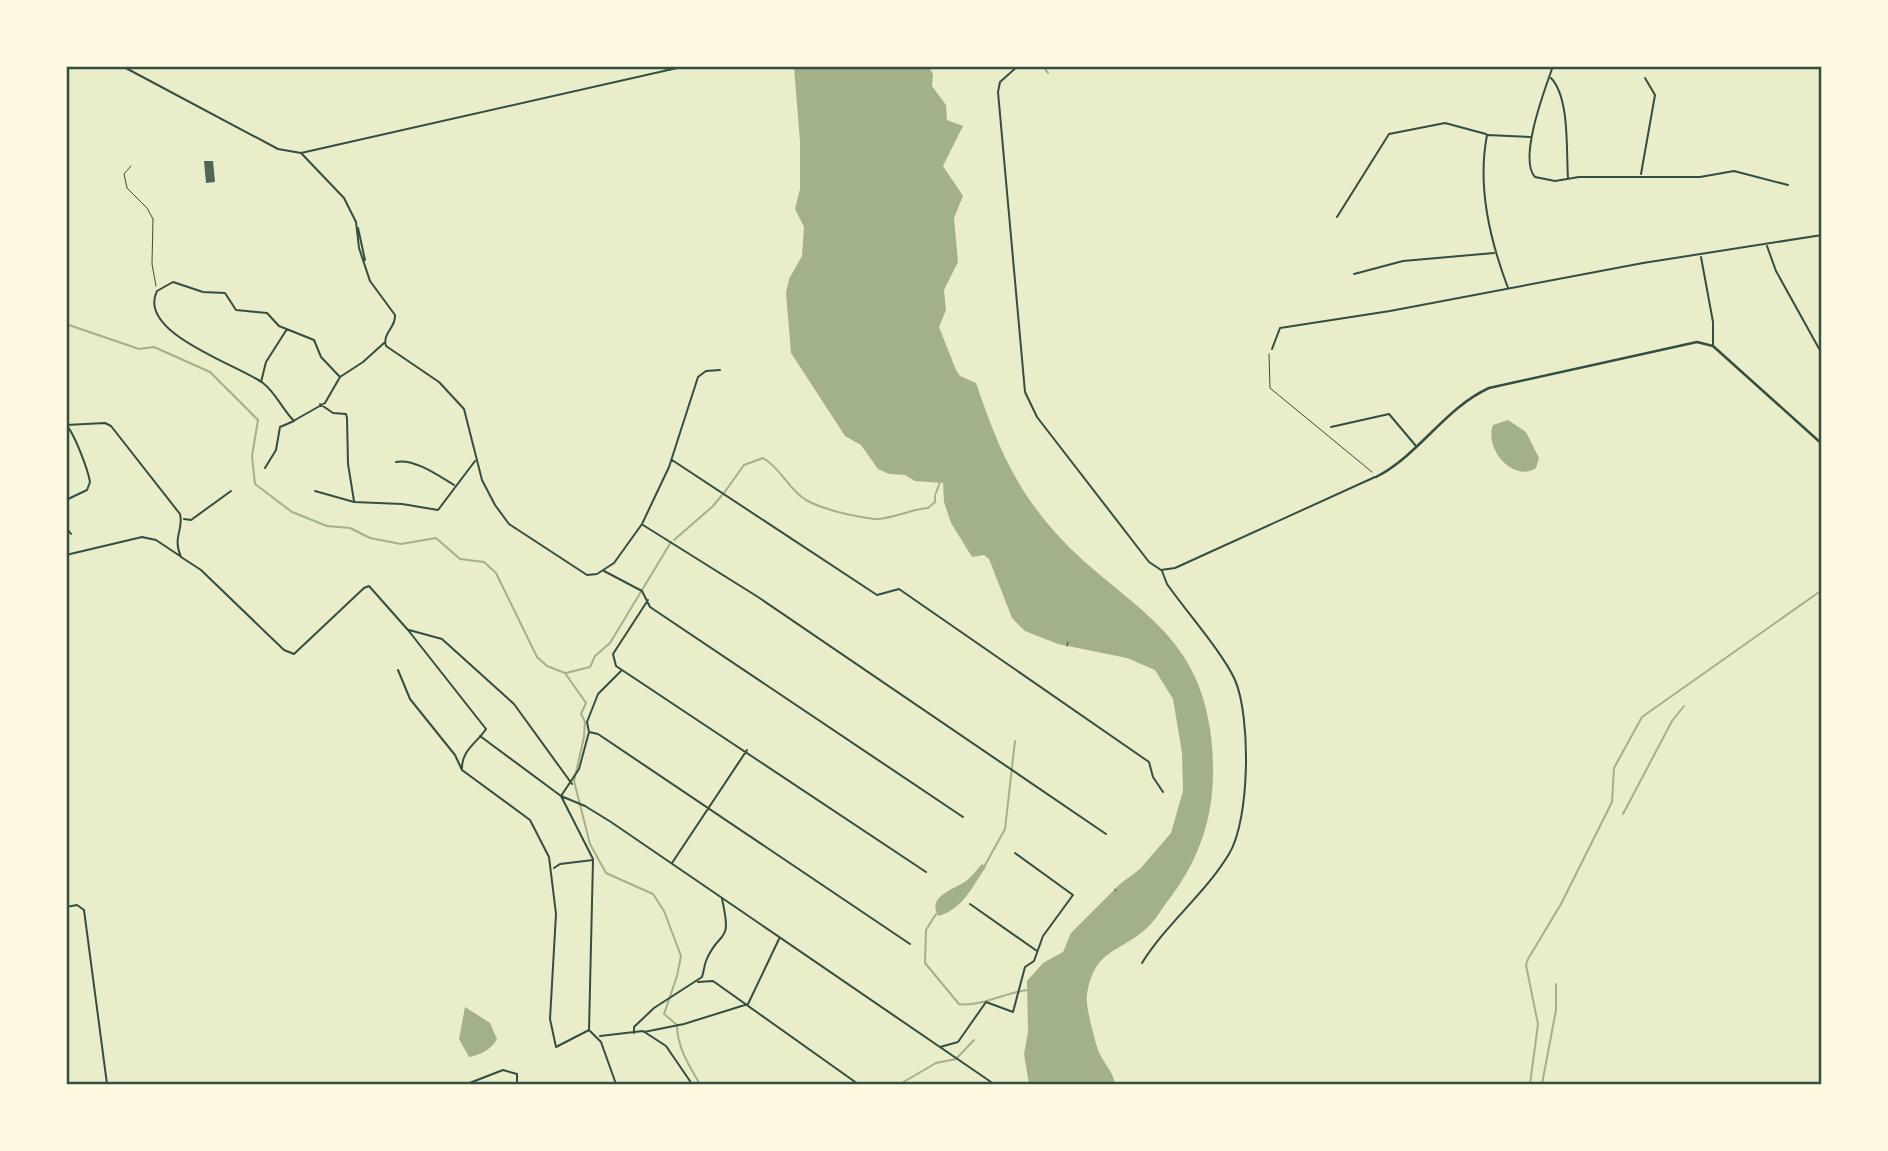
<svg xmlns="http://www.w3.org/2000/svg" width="1888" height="1151" viewBox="0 0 1888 1151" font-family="Merriweather,serif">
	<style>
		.water { fill: #a3b18a }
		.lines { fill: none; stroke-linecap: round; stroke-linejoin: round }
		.stream { stroke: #a3b18a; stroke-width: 2 }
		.building { fill: #4f6655 }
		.path { stroke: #344e41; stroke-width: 1 }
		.service { stroke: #344e41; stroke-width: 1 }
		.minor { stroke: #344e41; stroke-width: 2 }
		.tertiary { stroke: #344e41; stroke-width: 2.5 }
		.neatline { fill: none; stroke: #344e41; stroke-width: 2.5 }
	</style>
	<rect width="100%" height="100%" fill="#e9edc9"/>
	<!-- water -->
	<path class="water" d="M794 67H929L933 74 932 86 946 105 947 120 963 126 943 166 963 196 954 218 958 262 944 290 946 310 939 327 956 370 960 376 976 383C996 441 1012 483 1054 531 1116 602 1195 623 1210 729 1219 793 1209 846 1170 898 1162 908 1156 920 1147 928 1118 954 1095 948 1087 995 1085 1004 1094 1037 1097 1047 1101 1061 1113 1070 1115 1084H1029L1024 1054 1028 1032 1027 981 1043 963 1063 952 1071 933 1120 884 1140 869 1171 833 1183 791 1182 753 1173 699 1155 670 1127 658 1058 644 1025 631 1012 618 989 559 984 555 972 557 951 523 944 502 943 483 915 481 905 475 889 474 878 469 861 445 845 436 791 353 786 293 789 279 802 256 804 227 795 209 800 189V142Z
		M1508 420 1526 432 1539 458 1536 468C1513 483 1484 449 1493 425Z
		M982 864 986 867C972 886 964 909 938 916 927 896 953 890 966 881 972 877 977 869 982 864Z
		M465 1007 490 1023 497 1039C493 1048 479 1056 469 1057L459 1039Z"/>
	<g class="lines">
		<!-- stream -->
		<path class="stream" d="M1043 66 1048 73
			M66 324 139 349 154 347 210 372 258 420 252 456 255 484 292 512 327 526 350 528 370 538 401 544 436 538 460 559 484 562 496 573 537 657 547 666 565 673 586 703 581 714 585 722 584 737 574 781 590 844 606 873 653 894 664 911 681 956 677 976 664 1014 677 1025C677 1047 689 1066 700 1084
			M724 493 744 465 763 458C781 468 788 489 806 500 826 511 853 516 874 519 890 520 911 509 928 508L935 502V495
			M936 493 941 479
			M713 506 723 494
			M674 540 712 507
			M566 673 590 667 595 656 610 643 671 542
			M1623 814 1672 721 1684 706
			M984 867 1005 829 1015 741
			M936 914 926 930 925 963 959 1004C981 1007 1006 992 1028 990
			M900 1084 936 1063 956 1059 974 1040
			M1530 1084 1538 1024 1526 965 1528 959 1561 904 1612 802 1614 768 1642 717 1822 590
			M1542 1084 1556 1010V984"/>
	</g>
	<!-- building -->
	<path class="building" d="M204 161H213L215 182 206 183Z"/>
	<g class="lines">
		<!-- path -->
		<path class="path" d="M131 166 124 174 127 188 147 208 153 219 152 264 156 286
			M1269 354 1270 388 1372 472
			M1067 646 1068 642
			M1115 889 1116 891"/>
		<!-- service -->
		<path class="service" d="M665 70 669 66"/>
		<!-- minor -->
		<path class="minor" d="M122 66 278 149 301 153 686 66
			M1018 66 1000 82 998 92 1025 392 1037 417 1149 562 1161 570 1175 568 1375 477
			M1553 66C1545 89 1518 159 1535 177L1555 181 1579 177H1700L1734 171 1788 185
			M1551 78C1570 98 1566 150 1568 178
			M301 153 344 198 356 222 359 248 370 281 395 315C396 328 382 333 386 346L439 382 464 409 482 480 495 505 509 524 587 575 597 574 614 563 642 524 669 467 698 377 706 371 720 370
			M1641 174 1655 95 1645 78
			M1337 217 1389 134 1445 123 1486 134
			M358 228 365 260
			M1767 246 1776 271 1822 354
			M1701 257 1713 322V345
			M1354 274 1403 261 1494 253
			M1508 288C1490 240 1477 187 1487 135L1530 137
			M1272 349 1280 328 1390 311 1643 263 1822 235
			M261 382 266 362 287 329
			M320 404 333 413 346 414 347 418 348 464 354 501
			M295 420 325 403 340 377 363 362 384 343
			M66 425 105 423 111 426 180 514C184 530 172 537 181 557L201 570 284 650 294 654 364 588 369 586 408 630 486 729C477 743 461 750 462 770
			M1331 427 1389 414 1416 446
			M672 460 877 595 899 589 1149 762 1153 777 1163 792
			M396 462C414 458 439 476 454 485
			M265 468 276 450 280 427 294 421C282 409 276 393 263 383 239 365 136 333 157 291L173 282 203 292 225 293 236 310 267 313 279 326 314 340 321 357 340 377
			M315 491 354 502 402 504 438 510 475 461
			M66 500 87 490 90 482C88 470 75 435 67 426
			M184 519 191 520 231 491
			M643 525 758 597 1106 834
			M66 527 71 534
			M66 555 142 537 156 540 180 556
			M604 571 642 591 650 607 963 817
			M648 600 613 654 616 666 926 872
			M409 630 442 639 514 704 572 784
			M398 670 410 699 455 755 462 770 530 820 549 857 556 914 550 1019 556 1047 589 1030
			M589 732 598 734 910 944
			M480 736 561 796 585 806 611 822 994 1084
			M593 859 561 796 579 769 589 732 587 722 598 694 621 671
			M672 863 747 750
			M554 868 560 864 593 860 589 1030 601 1042 616 1084
			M970 904 1037 951
			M66 907 77 905 84 910 107 1084
			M1142 963C1166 924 1205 894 1229 854 1250 820 1251 717 1235 680 1223 653 1185 610 1167 584L1162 571
			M698 982 713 981 858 1084
			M644 1032 684 1024 748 1004 779 939
			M634 1033V1027L654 1008 702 977C704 971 704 966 706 961 719 928 733 947 722 899
			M600 1036 643 1031 666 1046 692 1084
			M940 1047 958 1042 986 1002 1013 1012 1025 967 1034 961 1043 936 1073 895 1015 853
			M467 1084 503 1070 517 1074V1084"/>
		<!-- tertiary -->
		<path class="tertiary" d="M1376 477C1419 455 1445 408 1489 388L1697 342 1713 346 1822 444"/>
	</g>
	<!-- border -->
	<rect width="1888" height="1151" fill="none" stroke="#fefae0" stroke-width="136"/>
	<rect x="68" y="68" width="1752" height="1015" class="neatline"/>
</svg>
